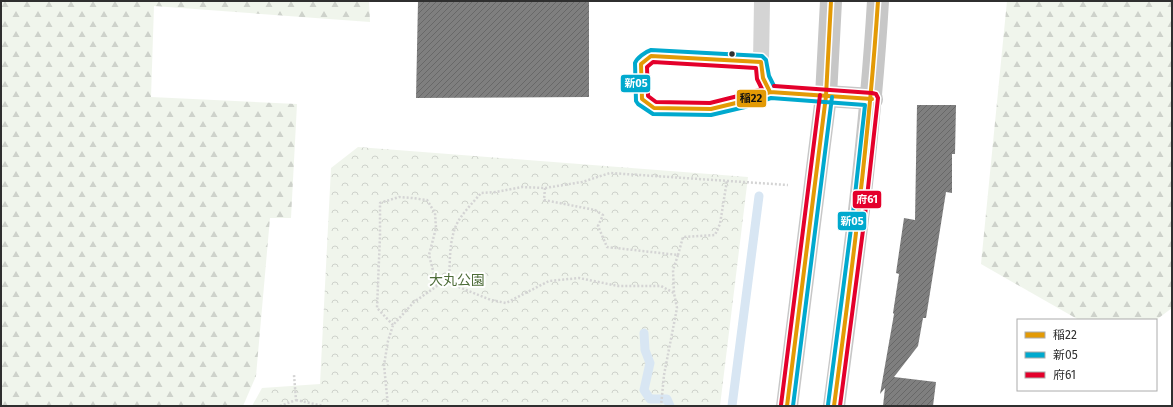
<svg xmlns="http://www.w3.org/2000/svg" width="1173" height="407" viewBox="0 0 1173 407" font-family="'Fira Sans','Noto Sans JP',sans-serif">
	<style>
		.forest { fill: url(#forest-firs) }
		.park { fill: url(#park-crowns) }
		.lines { fill: none; stroke-linecap: round; stroke-linejoin: round }
		.stream { stroke: #d8e6f3; stroke-width: 9 }
		.building { fill: url(#building-hatch) }
		.path { stroke: #d4d4d4; stroke-width: 2.5; stroke-dasharray: 2 2; stroke-linecap: butt }
		.lane { stroke: #d4d4d4; stroke-width: 16 }
		.primary { stroke: #c7c7c7; stroke-width: 22 }
		.bus-1-casing { stroke: #fff; stroke-width: 7 }
		.bus-2-casing { stroke: #fff; stroke-width: 7 }
		.bus-3-casing { stroke: #fff; stroke-width: 7 }
		.bus-1 { stroke: #e39a05; stroke-width: 4 }
		.bus-2 { stroke: #00a9ce; stroke-width: 4 }
		.bus-3 { stroke: #e4002b; stroke-width: 4 }
		.bus-dot { fill: #2f2f2f; stroke: #fff; stroke-width: 1.5 }
		.labels { text-anchor: middle; stroke-width: 4; stroke-linejoin: round; paint-order: stroke }
		.park-label { font-size: 14px; fill: #4e6d39; stroke: #fff }
		.line-badge { stroke: #fff; stroke-width: 1.5 }
		.badge-label { font-size: 11px; text-anchor: middle; font-weight: bold; fill: #fff }
		.pale-badge-label { font-size: 11px; text-anchor: middle; font-weight: bold; fill: #111 }
	</style>
	<defs>
		<pattern id="forest-firs" width="22" height="20" patternUnits="userSpaceOnUse"><rect width="22" height="20" fill="#f0f5ec"/><path d="M5 1l3.5 6h-7zM16 11l3.5 6h-7z" fill="#ced2cb"/></pattern>
		<pattern id="park-crowns" width="20" height="18" patternUnits="userSpaceOnUse"><rect width="20" height="18" fill="#f0f5ec"/><path d="M2 6a3 3 0 1 1 6 0M12 15a3 3 0 1 1 6 0" fill="none" stroke="#ced2cb"/></pattern>
		<pattern id="building-hatch" width="6" height="6" patternUnits="userSpaceOnUse"><rect width="6" height="6" fill="#7f7f7f"/><path d="M-1 1l2-2M0 6l6-6M5 7l2-2" fill="none" stroke="#686868"/></pattern>
	</defs>
	<rect width="100%" height="100%" fill="#fff"/>
	<!-- forest -->
	<path class="forest" d="M1 1H369L370 22 154 6 151 97 297 104 291 218H270L256 376 243 406H1Z
		M1007 1H1172V308L1156 320H1079L981 264Z"/>
	<!-- park -->
	<path class="park" d="M358 147 748 177 720 406H252L262 388 320 384 331 168Z"/>
	<g class="lines">
		<!-- stream -->
		<path class="stream" d="M644 333 645 350 650 363 644 390 650 399H667L670 406
			M732 406 759 196"/>
	</g>
	<!-- building -->
	<path class="building" d="M418 1H589V97L416 98Z
		M917 105H956L955 154H952V193L946 192 926 318H923L918 346 894 377 936 382 933 406H883L885 388 880 394 894 314 893 313 899 274 896 273 904 218 915 220Z"/>
	<g class="lines">
		<!-- path -->
		<path class="path" d="M545 188 544 200 595 210 603 215 598 226 607 247 678 255 673 270 674 293
			M678 255 683 237 715 235 720 224 727 180
			M449 283C450 266 449 247 454 231 458 217 472 204 481 193L496 192 522 187 545 188 582 182 610 173 788 185
			M393 325 377 308 380 236V203L399 197 412 198 427 200 435 213 436 228 429 255 437 286
			M296 400 324 406
			M280 406 296 400 294 375
			M388 406 384 365 388 341 393 325 414 302 437 286 449 283 491 300 506 303 549 281 579 278 618 286H661L674 293 677 308 664 375 661 406"/>
		<!-- lane -->
		<path class="lane" d="M762 1 761 62 763 78 770 92
			M761 62 651 56 641 64 642 99 654 108 711 109 744 101 770 92 826 96"/>
		<!-- primary -->
		<path class="primary" d="M826 96 872 99
			M787 406 826 96 831 1
			M834 406C852 271 870 137 878 1"/>
		<!-- bus-1 casing -->
		<g class="bus-1-casing">
			<path id="bus-1" d="M651 56 761 62 763 78 770 92 744 101 711 109 654 108 642 99 641 64Z
				M770 92 872 99
				M787 406 826 96 831 1
				M834 406C852 271 869 137 878 1"/>
		</g>
		<!-- bus-2 casing -->
		<g class="bus-2-casing">
			<path id="bus-2" d="M774 86 769 76 766 60 762 56 651 50C645 52 637 58 635 63L636 101 638 104 653 114 711 115 745 107 771 98 865 105 853 213 828 405
				M793 406 832 97"/>
		</g>
		<!-- bus-3 casing -->
		<g class="bus-3-casing">
			<path id="bus-3" d="M653 62 756 68 757 79 762 89 742 95 710 103 656 102 648 96 647 67Z
				M774 86 872 93 876 94 878 98 865 215 840 406
				M781 405 820 95"/>
		</g>
		<!-- bus-1 -->
		<use href="#bus-1" class="bus-1"/>
		<!-- bus-2 -->
		<use href="#bus-2" class="bus-2"/>
		<!-- bus-3 -->
		<use href="#bus-3" class="bus-3"/>
	</g>
	<!-- markers -->
	<circle class="bus-dot" cx="732" cy="54" r="3.5"/>
	<g class="labels">
		<!-- park labels -->
		<g class="park-label">
			<text x="457" y="285">大丸公園</text>
		</g>
	</g>
	<g class="line-badge">
		<rect x="620" y="74" width="31" height="19" rx="4" fill="#00a9ce"/>
		<rect x="736" y="89" width="31" height="19" rx="4" fill="#e39a05"/>
		<rect x="852" y="190" width="30" height="19" rx="4" fill="#e4002b"/>
		<rect x="837" y="211" width="30" height="20" rx="4" fill="#00a9ce"/>
	</g>
	<g class="badge-label">
		<text x="636" y="87">新05</text>
		<text x="867" y="203">府61</text>
		<text x="852" y="225">新05</text>
	</g>
	<g class="pale-badge-label">
		<text x="751" y="102">稲22</text>
	</g>
	<!-- border -->
	<rect width="1173" height="407" fill="none" stroke="#2f2f2f" stroke-width="4"/>
	<!-- legend -->
	<rect x="1017" y="319" width="140" height="72" fill="#ffffff" stroke="#acacac"/>
	<rect x="1025" y="332" width="20" height="6" fill="#e39a05" stroke="#acacac"/>
	<text x="1053" y="339" font-size="12" fill="#2f2f2f">稲22</text>
	<rect x="1025" y="352" width="20" height="6" fill="#00a9ce" stroke="#acacac"/>
	<text x="1053" y="359" font-size="12" fill="#2f2f2f">新05</text>
	<rect x="1025" y="372" width="20" height="6" fill="#e4002b" stroke="#acacac"/>
	<text x="1053" y="379" font-size="12" fill="#2f2f2f">府61</text>
</svg>
